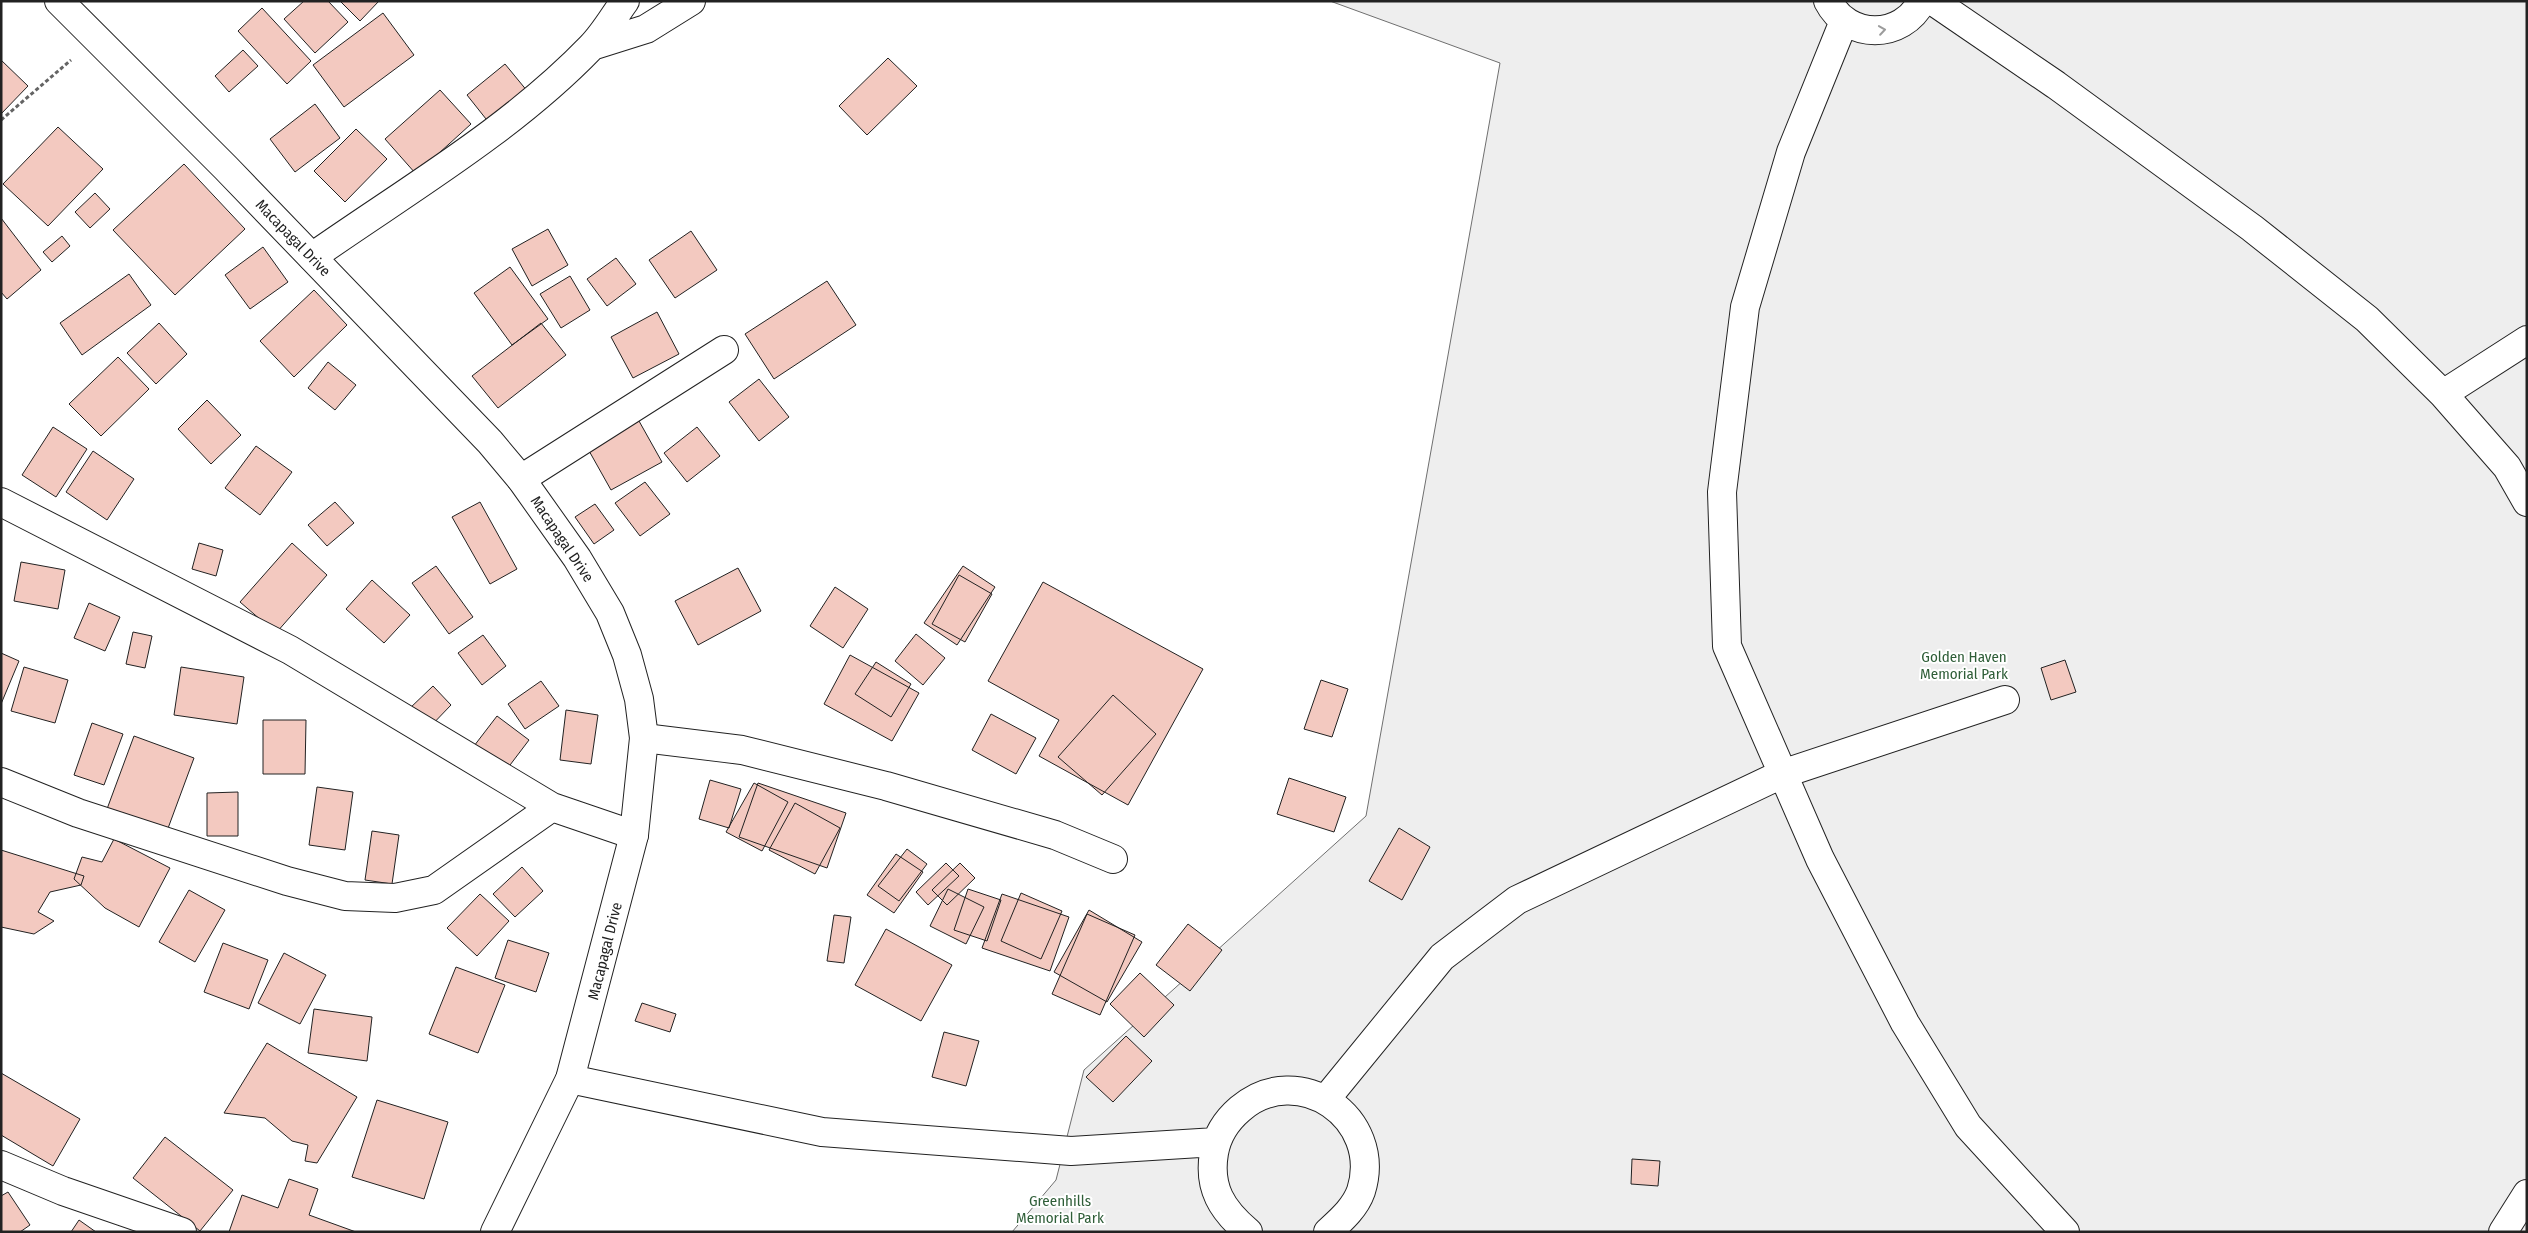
<svg xmlns="http://www.w3.org/2000/svg" width="2528" height="1233" viewBox="0 0 2528 1233" font-family="'Fira Sans Condensed',sans-serif">
	<style>
		.green { fill: #eee; stroke: #6f6f6f }
		.building { fill: #f3c9c0; stroke: #222 }
		.lines { fill: none; stroke-linecap: round; stroke-linejoin: round }
		.minor-casing { stroke: #222; stroke-width: 30 }
		.major-casing { stroke: #222; stroke-width: 30 }
		.path { stroke: #646464; stroke-width: 3; stroke-dasharray: 4 2.5; stroke-linecap: butt }
		.minor { stroke: #fff; stroke-width: 28 }
		.major { stroke: #fff; stroke-width: 28 }
		.oneway { stroke: #9c9c9c }
		.labels { text-anchor: middle; stroke-width: 4; stroke-linejoin: round; paint-order: stroke }
		.street-label { font-size: 15px; fill: #222; stroke: #fff }
		.park-label { font-size: 15px; fill: #2f5e38; stroke: #fff }
	</style>
	<rect width="100%" height="100%" fill="#fff"/>
	<!-- green -->
	<path class="green" d="M1330 1H2527V1232H1012L1056 1180 1084 1070 1366 816 1500 63Z"/>
	<!-- building -->
	<path class="building" d="M304 1H328L348 22 315 53 284 19Z
		M340 1H379L360 21Z
		M262 8 311 61 287 84 238 31Z
		M383 13 414 55 344 107 313 65Z
		M243 50 258 66 229 92 215 76Z
		M888 58 917 86 867 135 839 106Z
		M1 60 28 86 1 114Z
		M505 64 528 92 490 124 467 95Z
		M440 90 471 124 416 174 385 139Z
		M315 104 340 138 295 172 270 139Z
		M58 127 103 169 48 226 3 184Z
		M356 129 387 159 345 202 314 171Z
		M184 164 245 229 175 295 113 230Z
		M95 193 110 209 90 228 75 212Z
		M1 218 41 270 7 299 1 292Z
		M548 229 568 265 532 286 512 249Z
		M691 231 717 270 675 298 649 260Z
		M62 236 70 246 52 262 43 252Z
		M263 247 288 282 250 309 225 275Z
		M616 258 636 284 607 306 587 279Z
		M510 267 548 319 512 345 474 293Z
		M129 274 151 305 82 355 60 323Z
		M570 276 590 310 561 328 540 294Z
		M827 281 856 325 774 379 745 334Z
		M314 290 347 325 294 377 260 341Z
		M657 312 679 354 633 378 611 337Z
		M159 323 187 354 156 384 127 353Z
		M541 323 566 355 498 408 472 376Z
		M118 357 149 389 101 436 69 404Z
		M328 362 356 385 335 410 308 388Z
		M759 379 789 417 759 441 729 402Z
		M207 400 241 435 211 464 178 429Z
		M639 421 662 462 611 490 588 449Z
		M53 427 87 449 56 497 22 475Z
		M697 427 720 456 687 482 664 453Z
		M256 446 292 472 260 515 225 488Z
		M93 451 134 479 107 520 66 492Z
		M645 482 670 514 640 536 615 503Z
		M335 502 354 523 327 546 308 525Z
		M480 502 517 569 490 584 452 517Z
		M595 504 614 530 594 544 575 517Z
		M199 543 223 550 216 576 192 569Z
		M292 543 327 575 276 633 240 602Z
		M21 562 65 570 58 609 14 601Z
		M436 566 473 617 449 634 412 583Z
		M963 566 995 587 957 645 924 623Z
		M738 568 761 611 698 645 675 601Z
		M959 575 992 594 965 642 932 624Z
		M372 580 410 615 384 643 346 609Z
		M1043 582 1203 669 1128 805 1039 756 1059 720 988 681Z
		M835 587 868 609 843 648 810 626Z
		M89 603 120 617 105 651 74 638Z
		M133 632 152 636 145 668 126 664Z
		M916 634 945 658 923 685 895 661Z
		M483 635 506 666 482 685 458 653Z
		M1 653 19 661 1 704Z
		M850 655 919 693 892 741 824 704Z
		M2065 660 2076 692 2051 700 2041 668Z
		M876 662 911 684 891 717 855 694Z
		M24 667 68 680 55 723 11 711Z
		M181 667 244 677 237 724 174 715Z
		M1321 680 1348 689 1332 737 1304 729Z
		M541 681 559 706 525 729 508 704Z
		M433 686 451 705 427 730 408 710Z
		M1113 695 1156 734 1102 795 1058 757Z
		M566 710 598 715 591 764 560 760Z
		M991 714 1036 738 1016 774 972 750Z
		M497 716 529 740 507 769 474 746Z
		M263 720H306L305 774H263Z
		M92 723 123 734 104 785 74 775Z
		M134 736 194 758 167 831 107 809Z
		M1289 778 1346 797 1334 832 1277 814Z
		M710 780 741 789 729 828 699 819Z
		M754 783 788 802 762 851 726 832Z
		M758 783 846 813 827 868 739 837Z
		M317 787 353 792 345 850 309 845Z
		M238 792V836H207V793Z
		M795 803 840 828 815 874 769 850Z
		M1399 828 1430 847 1402 900 1369 881Z
		M372 831 399 835 392 884 365 880Z
		M114 839 170 868 139 927 105 908 74 879 82 857 102 862Z
		M907 849 927 864 899 901 878 886Z
		M1 850 84 876 81 885 50 892 38 912 54 921 34 934 1 927Z
		M896 854 923 872 894 913 867 895Z
		M946 863 959 876 928 905 916 892Z
		M960 863 975 878 947 905 932 890Z
		M522 867 543 891 515 917 493 894Z
		M948 889 984 907 966 944 930 926Z
		M968 889 1001 900 987 941 954 930Z
		M189 890 225 910 195 962 159 942Z
		M1021 893 1062 911 1041 959 1001 941Z
		M480 894 509 921 477 956 447 928Z
		M1002 894 1069 917 1050 971 982 948Z
		M1089 910 1142 942 1107 1002 1054 972Z
		M1087 914 1135 935 1100 1015 1052 994Z
		M834 915 851 917 844 963 827 961Z
		M1188 924 1222 950 1190 991 1156 965Z
		M886 929 952 965 921 1021 855 985Z
		M508 940 549 953 536 992 495 978Z
		M223 943 268 960 249 1009 204 992Z
		M284 953 326 975 300 1024 258 1003Z
		M456 967 505 985 478 1053 429 1034Z
		M1140 973 1174 1005 1144 1037 1110 1004Z
		M642 1003 676 1014 670 1032 635 1021Z
		M314 1009 372 1017 367 1061 308 1053Z
		M944 1032 979 1041 966 1086 932 1077Z
		M1126 1036 1152 1061 1113 1102 1086 1077Z
		M267 1043 357 1097 317 1163 305 1161 308 1145 292 1141 265 1118 224 1113Z
		M1 1073 80 1119 53 1166 1 1135Z
		M377 1100 448 1122 424 1199 352 1177Z
		M165 1137 233 1190 200 1231 133 1178Z
		M1632 1159 1660 1161 1658 1186 1631 1184Z
		M289 1179 318 1189 309 1215 356 1232H229L242 1195 278 1208Z
		M8 1192 30 1225 20 1232H1V1196Z
		M79 1220 96 1232H71Z"/>
	<g class="lines">
		<!-- minor casing -->
		<g class="minor-casing">
			<path id="minor" d="M1828 1C1848 40 1902 40 1922 1
				M1933 1 2056 85 2252 228 2367 319 2443 394 2507 467 2527 502
				M1844 21 1791 152 1745 307 1722 492 1727 646 1820 859 1905 1023 1968 1126 2065 1232
				M592 46 646 29 691 1
				M312 257C406 191 511 130 591 47 604 34 614 16 625 1
				M2443 394 2527 340
				M521 479 724 350
				M1 502 290 650 552 807
				M644 738 742 750 886 786 1055 835 1113 859
				M1 782 78 813 287 881 345 896 395 898 434 890 552 807 634 835
				M570 1079 822 1132 1071 1151 1216 1142
				M1326 1099 1442 957 1517 900 1782 774 2005 700
				M1 1165 63 1191 182 1232
				M1248 1232C1222 1210 1208 1188 1214 1153 1217 1135 1226 1121 1240 1109 1298 1059 1384 1118 1361 1191 1355 1208 1341 1220 1328 1232
				M2503 1232 2527 1194"/>
		</g>
		<!-- major casing -->
		<g class="major-casing">
			<path id="major" d="M59 1 226 168 490 442 521 479 577 558 610 613 627 655 639 699 644 738 634 835 570 1079 495 1232"/>
		</g>
		<!-- path -->
		<path class="path" d="M1 120 71 60"/>
		<!-- minor -->
		<use href="#minor" class="minor"/>
		<!-- major -->
		<use href="#major" class="major"/>
	</g>
	<!-- one-way arrows -->
	<defs><path id="oneway-chevron" d="M-2-3.5L2.5 0L-2 3.5" fill="none" stroke-width="1.6" stroke-linecap="round" stroke-linejoin="round" transform="scale(1.25)"/></defs>
	<use class="oneway" href="#oneway-chevron" transform="translate(1882 30) rotate(-8)"/>
	<g class="labels">
		<!-- street labels -->
		<g class="street-label">
			<text transform="translate(293 238) rotate(46)" y="5">Macapagal Drive</text>
			<text transform="translate(562 539) rotate(56)" y="5">Macapagal Drive</text>
			<text transform="translate(605 951) rotate(-76)" y="5">Macapagal Drive</text>
		</g>
		<!-- park labels -->
		<g class="park-label">
			<text x="1964" y="662">Golden Haven<tspan x="1964" dy="17">Memorial Park</tspan></text>
			<text x="1060" y="1206">Greenhills<tspan x="1060" dy="17">Memorial Park</tspan></text>
		</g>
	</g>
	<!-- border -->
	<rect width="2528" height="1233" fill="none" stroke="#222222" stroke-width="5"/>
</svg>
